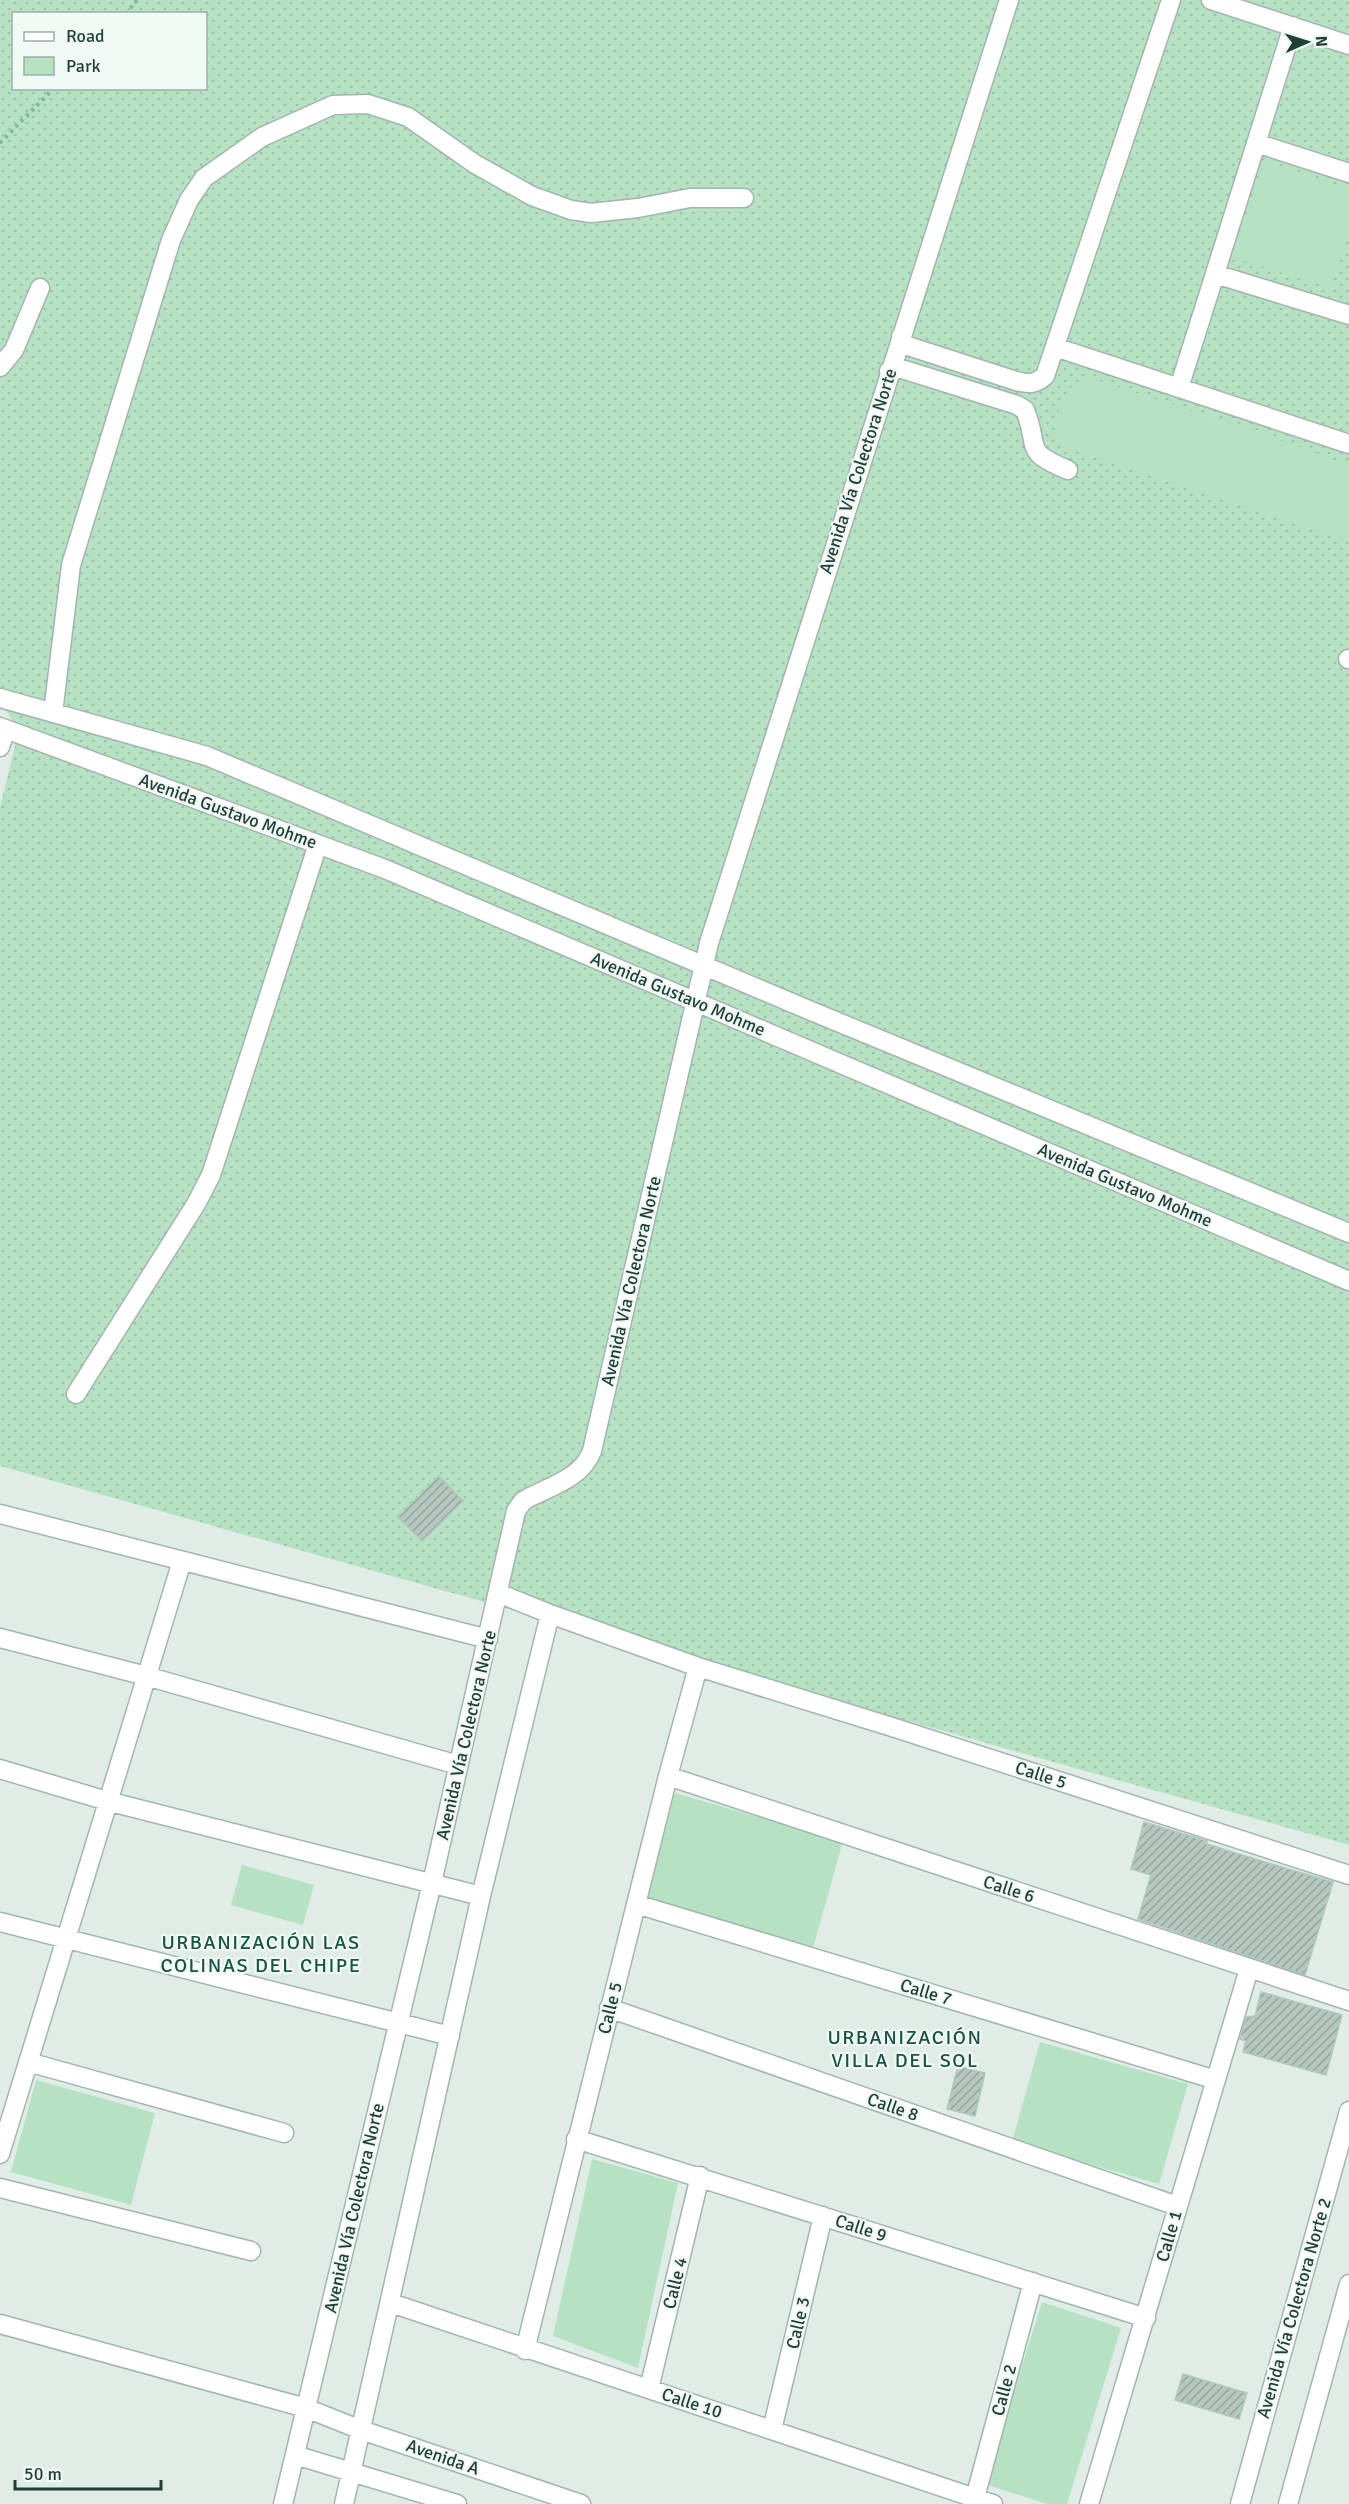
<svg xmlns="http://www.w3.org/2000/svg" width="1349" height="2504" viewBox="0 0 1349 2504" font-family="Signika,sans-serif">
	<style>
		.grass { fill: url(#grass-dots); fill-rule: evenodd }
		.park { fill: #b6e1c2 }
		.building { fill: url(#building-hatch); stroke: #b2c7be; stroke-width: 1.5 }
		.lines { fill: none; stroke-linecap: round; stroke-linejoin: round }
		.minor-casing { stroke: #a2b5ae; stroke-width: 21 }
		.path { stroke: #7db4a2; stroke-width: 4; stroke-dasharray: 3 4.5; stroke-linecap: butt }
		.minor { stroke: #fff; stroke-width: 18 }
		.labels { text-anchor: middle; stroke-width: 4.5; stroke-linejoin: round; paint-order: stroke }
		.street-label { font-size: 18px; fill: #1f3f36; stroke: #f1f9f5 }
		.neighbourhood-label { font-size: 20px; letter-spacing: 1.5px; fill: #185445; stroke: #f1f9f5 }
	</style>
	<defs>
		<pattern id="grass-dots" width="8" height="8" patternUnits="userSpaceOnUse" patternTransform="scale(1.5)"><rect width="8" height="8" fill="#b6e1c2"/><path d="M2 2h.1M6 6h.1" fill="none" stroke="#9cc2a7" stroke-width="1.8" stroke-linecap="round"/></pattern>
		<pattern id="building-hatch" width="6" height="6" patternUnits="userSpaceOnUse" patternTransform="scale(1.5)"><rect width="6" height="6" fill="#b5c8c0"/><path d="M-1 1l2-2M0 6l6-6M5 7l2-2" fill="none" stroke="#93a49d"/></pattern>
	</defs>
	<rect width="100%" height="100%" fill="#e0ede7"/>
	<!-- grass -->
	<path class="grass" d="M0 0H1349V1845L0 1466V807L19 730 0 701ZM14 14H206V88H14Z"/>
	<!-- park -->
	<path class="park" d="M1265 161 1349 189V231L1330 288 1232 257Z
		M1090 378 1249 429 1349 465V541L1069 449C1065 445 1059 440 1057 435 1053 424 1062 397 1069 389 1075 383 1082 380 1090 378Z
		M675 1793 843 1841 813 1948 645 1900Z
		M242 1865 314 1885 303 1925 231 1905Z
		M1040 2042 1188 2084 1159 2184 1012 2142Z
		M36 2080 155 2113 131 2205 11 2172Z
		M592 2159 678 2183 638 2368 553 2336Z
		M1042 2302 1121 2328 1067 2504H1047L985 2484Z"/>
	<!-- building -->
	<path class="building" d="M439 1476 463 1501 422 1541 398 1517Z
		M1144 1822 1207 1841V1844L1268 1863 1333 1882 1305 1975 1138 1919 1151 1875 1131 1869Z
		M1261 1992 1342 2015 1326 2075 1243 2052 1246 2041 1240 2039 1246 2017 1255 2016Z
		M958 2066 985 2073 975 2116 947 2109Z
		M1183 2374 1247 2393 1239 2419 1175 2400Z"/>
	<g class="lines">
		<!-- minor casing -->
		<g class="minor-casing">
			<path id="minor" d="M1211 0 1349 45
				M1256 143 1349 173
				M1215 274 1349 315
				M901 336V342L905 345 1016 381C1028 384 1034 385 1045 376L1171 0
				M1055 347 1349 444
				M0 367 14 350 40 288
				M889 371 898 368 908 371 1017 405 1025 410C1041 450 1021 450 1068 470
				M1179 388 1293 26
				M1348 659H1349
				M0 698 207 756 816 1013 1349 1233
				M53 713 71 565 171 240 189 200 204 178 262 137 333 105 368 104 408 117 475 164 532 196 571 210 591 213 638 208 690 198H744
				M0 727 385 869 1349 1281
				M0 747 6 729
				M76 1394 196 1204 211 1175 318 844
				M0 1514 488 1639
				M498 1593 550 1614 698 1667 892 1727 1349 1875
				M0 1638 146 1676 458 1765
				M0 1769 107 1801 481 1896
				M668 1776 1349 2001
				M636 1904 1216 2080
				M0 1922 450 2036
				M609 2008 1177 2206
				M28 2062 284 2133
				M576 2139 1146 2318
				M0 2154 182 1561
				M0 2188 251 2251
				M391 2303 993 2504
				M0 2324 306 2408 361 2430 581 2504
				M525 2350 668 1776 698 1667
				M649 2389 700 2176
				M772 2430 823 2216
				M295 2455 457 2504
				M975 2498 1033 2282
				M283 2504 432 1883 516 1511 523 1501 530 1497C554 1485 582 1477 592 1451L709 943 1009 0
				M344 2504 481 1896 550 1614
				M1089 2504 1249 1969
				M1240 2504 1349 2111
				M1288 2504 1349 2284"/>
		</g>
		<!-- path -->
		<path class="path" d="M126 14 137 0
			M0 143 54 88"/>
		<!-- minor -->
		<use href="#minor" class="minor"/>
	</g>
	<g class="labels">
		<!-- street labels -->
		<g class="street-label">
			<text transform="translate(858 471) rotate(-72)" y="6">Avenida Vía Colectora Norte</text>
			<text transform="translate(228 811) rotate(20)" y="6">Avenida Gustavo Mohme</text>
			<text transform="translate(678 994) rotate(23)" y="6">Avenida Gustavo Mohme</text>
			<text transform="translate(1125 1185) rotate(23)" y="6">Avenida Gustavo Mohme</text>
			<text transform="translate(631 1281) rotate(-77)" y="6">Avenida Vía Colectora Norte</text>
			<text transform="translate(466 1735) rotate(-77)" y="6">Avenida Vía Colectora Norte</text>
			<text transform="translate(1041 1775) rotate(18)" y="6">Calle 5</text>
			<text transform="translate(1009 1889) rotate(18)" y="6">Calle 6</text>
			<text transform="translate(926 1992) rotate(17)" y="6">Calle 7</text>
			<text transform="translate(610 2008) rotate(-76)" y="6">Calle 5</text>
			<text transform="translate(893 2107) rotate(19)" y="6">Calle 8</text>
			<text transform="translate(354 2208) rotate(-77)" y="6">Avenida Vía Colectora Norte</text>
			<text transform="translate(861 2228) rotate(18)" y="6">Calle 9</text>
			<text transform="translate(1169 2236) rotate(-74)" y="6">Calle 1</text>
			<text transform="translate(675 2283) rotate(-76)" y="6">Calle 4</text>
			<text transform="translate(1294 2308) rotate(-74)" y="6">Avenida Vía Colectora Norte 2</text>
			<text transform="translate(798 2323) rotate(-77)" y="6">Calle 3</text>
			<text transform="translate(1004 2390) rotate(-75)" y="6">Calle 2</text>
			<text transform="translate(692 2403) rotate(18)" y="6">Calle 10</text>
			<text transform="translate(443 2457) rotate(19)" y="6">Avenida A</text>
		</g>
		<!-- neighbourhood labels -->
		<g class="neighbourhood-label">
			<text x="261" y="1949">URBANIZACIÓN LAS<tspan x="261" dy="23">COLINAS DEL CHIPE</tspan></text>
			<text x="905" y="2044">URBANIZACIÓN<tspan x="905" dy="23">VILLA DEL SOL</tspan></text>
		</g>
	</g>
	<!-- legend -->
	<rect x="12" y="12" width="195" height="78" fill="#f1f9f5" stroke="#9dafa9" stroke-width="1.5"/>
	<rect x="24" y="32" width="30" height="9" fill="#ffffff" stroke="#9dafa9" stroke-width="1.5"/>
	<text x="66" y="42" font-size="18" fill="#1f3f36">Road</text>
	<rect x="24" y="57" width="30" height="18" fill="#b6e1c2" stroke="#9dafa9" stroke-width="1.5"/>
	<text x="66" y="72" font-size="18" fill="#1f3f36">Park</text>
	<!-- north arrow -->
	<g transform="translate(1307 42) rotate(87)" stroke="#f1f9f5" stroke-width="4.5" paint-order="stroke">
	<path d="M0-4.5L10 22L0 15L-10 22Z" fill="#1f3f36"/>
	<text y="-9" font-size="16" font-weight="bold" text-anchor="middle" fill="#1f3f36">N</text>
	</g>
	<!-- scale -->
	<path d="M15 2480v9h146v-9" fill="none" stroke="#1f3f36" stroke-width="3"/>
	<text x="24" y="2480" font-size="18" fill="#1f3f36" stroke="#f1f9f5" stroke-width="4.5" paint-order="stroke">50 m</text>
</svg>
